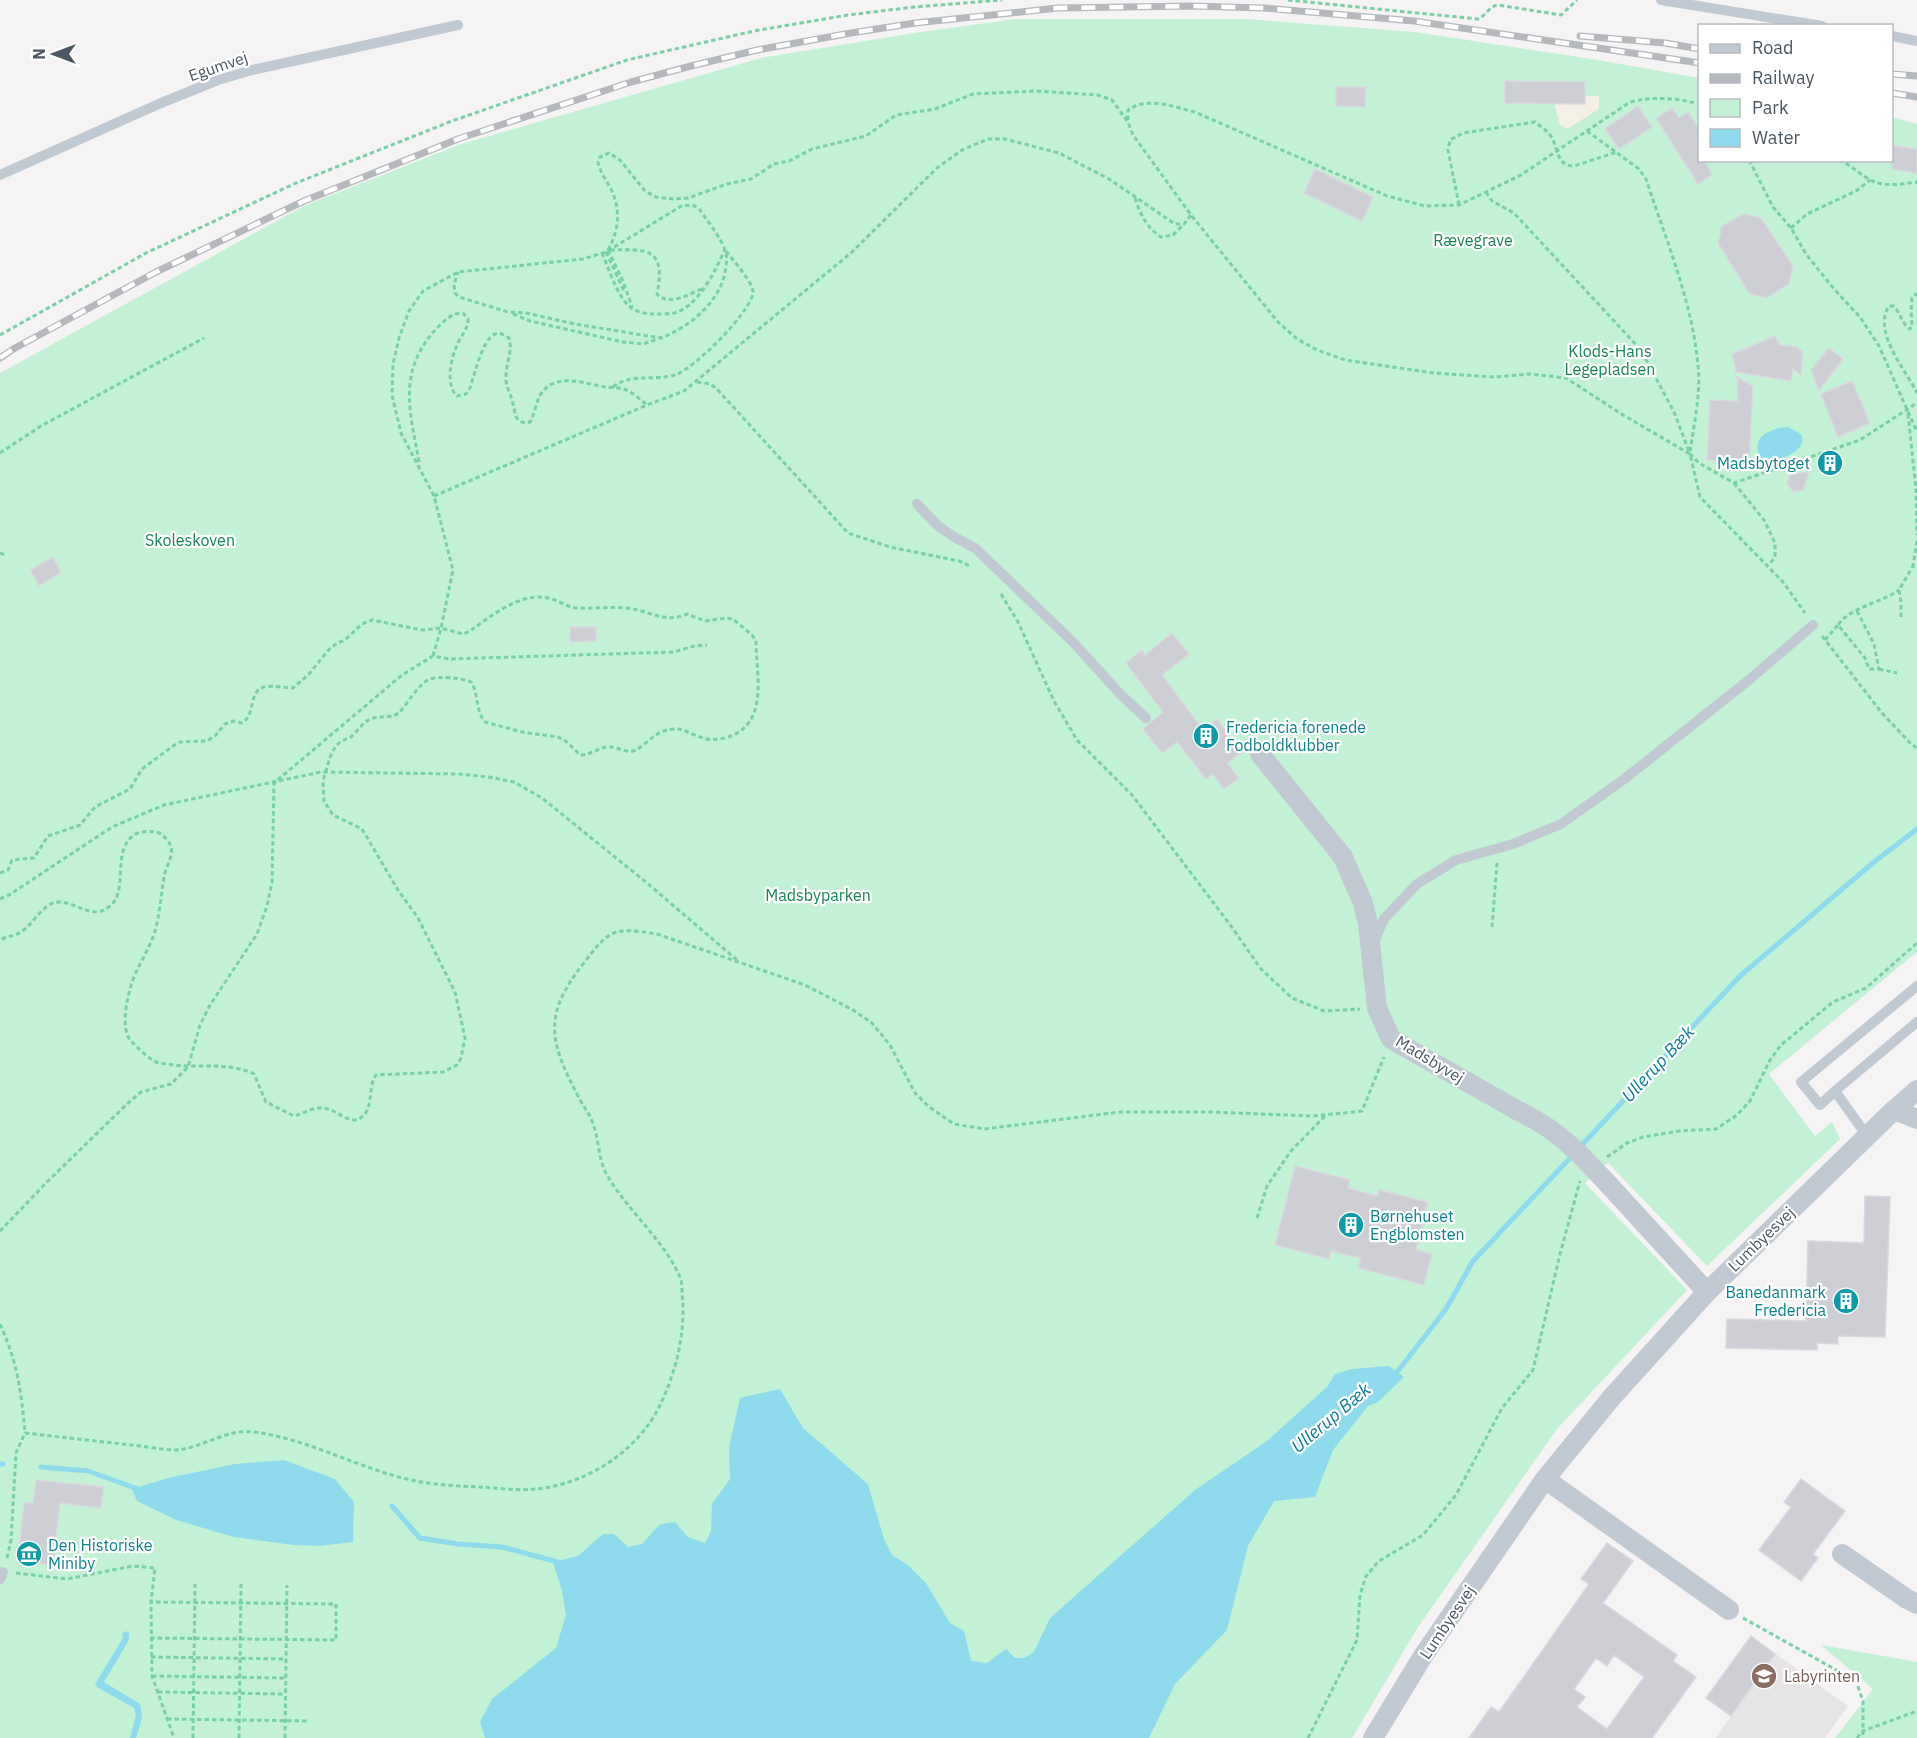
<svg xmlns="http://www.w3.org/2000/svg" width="1917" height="1738" viewBox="0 0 1917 1738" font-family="'IBM Plex Sans',sans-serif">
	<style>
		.education { fill: #e6e4e5 }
		.green { fill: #c3f1d5 }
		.sand { fill: #f5f0e5 }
		.water { fill: #90daee }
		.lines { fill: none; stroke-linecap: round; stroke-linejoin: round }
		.stream { stroke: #90daee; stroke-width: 5 }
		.building { fill: #cdcfd5; stroke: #d7d9de; stroke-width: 1.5; fill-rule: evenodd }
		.path { stroke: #7ad0a6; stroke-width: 3; stroke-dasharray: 4.5 3; stroke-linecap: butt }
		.lane { stroke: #c1cad2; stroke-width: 10 }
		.street { stroke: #c1cad2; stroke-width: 20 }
		.rail-casing { stroke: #b5b8bd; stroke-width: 7 }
		.rail { stroke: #fff; stroke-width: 4.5; stroke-dasharray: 14; stroke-linecap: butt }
		.labels { text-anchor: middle; stroke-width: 4.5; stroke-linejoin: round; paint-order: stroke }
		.street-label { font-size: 16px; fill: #4a5661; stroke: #fff }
		.park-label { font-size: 16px; fill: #17864f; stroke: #fff }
		.culture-label { font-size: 16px; fill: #0d838f; stroke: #fff; text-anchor: start }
		.education-label { font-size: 16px; fill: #785e54; stroke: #fff; text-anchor: start }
		.water-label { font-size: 18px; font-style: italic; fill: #0c7c9b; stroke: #fff }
	</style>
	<rect width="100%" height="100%" fill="#f5f3f3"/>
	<!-- education -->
	<path class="education" d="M1751 1636 1848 1706 1825 1738H1716L1731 1716 1706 1698Z"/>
	<!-- green -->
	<path class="green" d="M1016 19H1245L1415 32 1598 60 1699 78 1700 160H1892V117L1917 124V952L1769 1074 1815 1136 1832 1122 1840 1139 1707 1266 1608 1163 1585 1183 1687 1290 1557 1429 1418 1627 1352 1738H0V373L304 206 461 144 761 58 914 33Z
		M1821 1645 1917 1662V1738H1835L1873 1689Z"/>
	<!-- sand -->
	<path class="sand" d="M1585 96H1599V109L1567 129 1560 125 1554 103Z"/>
	<!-- water -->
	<path class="water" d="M1788 427 1801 434C1809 452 1777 462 1763 461 1747 439 1768 428 1788 427Z
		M1389 1366 1404 1377 1378 1402 1368 1406 1333 1450 1315 1497 1274 1501 1248 1546 1227 1630 1175 1684 1149 1738H485L480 1722 492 1699 556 1648 566 1615 562 1591 553 1562 578 1556 603 1534H614L628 1547 642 1544 660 1524 675 1522 688 1537 705 1543 711 1531 712 1504 730 1479 729 1447 740 1398 780 1389 803 1428 868 1484 884 1539 892 1555 908 1565 926 1583 950 1623 964 1631 971 1661 987 1663 1006 1649 1015 1658H1024L1034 1652 1050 1618 1195 1490 1267 1441 1328 1386 1335 1374 1352 1369Z
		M284 1460 335 1479 354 1502 353 1542 319 1546 294 1545 234 1537 176 1520 137 1501 132 1489 168 1478 235 1464Z
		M126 1631 129 1633V1640L104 1682 140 1704 142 1718 136 1738H130L136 1715 134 1708 97 1687 95 1684 123 1638 122 1634Z"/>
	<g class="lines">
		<!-- stream -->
		<path class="stream" d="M1579 1148 1740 976 1874 862 1917 829
			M1393 1373 1398 1371 1446 1309 1473 1261 1573 1155
			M0 1464H3
			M41 1467 88 1471 138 1489
			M392 1506 420 1538 458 1544 502 1547 558 1562"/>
	</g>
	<!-- building -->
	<path class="building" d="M1505 81 1585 82V104L1505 103Z
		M1336 87H1366L1365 107 1336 106Z
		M1638 106 1652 127 1619 149 1605 129Z
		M1672 108 1679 118 1688 112 1700 130V160H1704L1712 175 1698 184 1656 118Z
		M1892 145 1917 149V173L1892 169Z
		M1315 169 1373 197 1362 221 1304 193Z
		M1743 214 1761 218 1793 266 1789 284 1766 298 1749 293 1718 243 1722 226Z
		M1775 336 1780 345 1797 347 1803 352 1801 375 1793 369 1791 381 1736 372 1732 354Z
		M1829 348 1843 359 1819 391 1811 370Z
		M1737 377 1753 386 1749 462 1707 460 1710 400 1738 401Z
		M1852 381 1870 423 1838 437 1821 394Z
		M1809 472 1803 490 1793 492 1787 483 1790 474Z
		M53 557 61 572 39 586 30 570Z
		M570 627H596V641L570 642Z
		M1172 633 1189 654 1162 675 1203 730 1217 719 1242 752 1227 763 1239 778 1224 789 1213 774 1206 779 1177 742 1162 753 1143 729 1163 712 1126 663 1142 650 1145 655Z
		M1295 1166 1350 1180 1348 1188 1378 1196 1379 1190 1428 1202 1416 1250 1432 1254 1424 1285 1358 1268 1361 1258 1331 1251 1329 1259 1275 1245Z
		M1865 1196 1890 1197 1885 1337 1838 1336V1344L1817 1343V1350L1726 1348 1727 1319 1806 1321 1808 1241 1864 1243Z
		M1801 1479 1845 1511 1813 1554 1818 1558 1801 1581 1759 1550 1791 1507 1784 1502Z
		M36 1480 104 1487 101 1508 60 1503 53 1565 18 1561 24 1502 33 1503Z
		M1607 1543 1633 1561 1603 1603 1677 1655 1673 1661 1696 1677 1652 1738H1469L1491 1707 1499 1712 1589 1584 1581 1579ZM1614 1655 1644 1677 1607 1729 1577 1707 1585 1697 1574 1689 1596 1658 1607 1666Z
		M1751 1636 1775 1654 1731 1716 1706 1698Z"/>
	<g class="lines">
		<!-- path -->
		<path class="path" d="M1288 0 1478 19C1486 16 1489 6 1498 5L1561 15 1577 0
			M1128 120V110C1148 96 1173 107 1195 112L1387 196 1425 206 1459 205 1486 192 1521 175 1630 102C1655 96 1675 98 1700 104
			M1587 131 1639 169 1646 179C1666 240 1692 301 1698 365 1701 393 1694 424 1690 452
			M1749 160 1773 207 1791 228 1806 254 1834 289 1860 317 1879 346 1917 432
			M1839 160C1851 165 1858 173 1869 179 1883 188 1901 184 1917 182
			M1486 192 1492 201 1514 213 1641 350 1674 412 1690 454 1699 463 1734 483 1860 440 1917 403
			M1135 198C1140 214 1147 228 1161 237L1173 235 1183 225
			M1459 205 1448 150 1450 140 1463 133 1535 122C1540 126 1546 130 1550 135 1559 146 1555 166 1574 166L1617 152
			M1791 228 1807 214 1856 191 1870 180
			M608 250C619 231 621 209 611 189 606 180 600 172 598 162L600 157 609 153 620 160 645 191 656 197 673 199 688 198 727 184 751 179 774 164 789 161 812 149 866 136 896 115 935 109 973 94 1035 91 1098 95 1112 100 1128 122 1133 135 1191 215 1278 322 1297 339 1317 350 1345 360 1434 373 1494 377 1530 374 1566 378 1623 415 1690 454 1700 497 1783 582 1805 613
			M608 250 623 281 632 307
			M610 250C648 249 666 248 657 294 669 307 688 294 702 289
			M606 252 624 291
			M602 253C609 269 615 290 626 303 633 312 645 314 656 314 661 314 668 314 674 313 698 307 716 270 725 249
			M1917 296 1916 294 1912 298 1911 311 1912 327 1910 329C1901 324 1901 312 1893 306H1889C1872 332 1906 370 1917 393
			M513 314 530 321 623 342 643 344 658 339
			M0 335 146 253 296 183 452 121 627 60 754 31 848 15 914 7 1002 0
			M697 382 710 384 716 388 848 533 890 547 959 561 970 566
			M613 387C629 373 655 381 675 375 694 369 750 313 753 293 754 283 732 259 726 251
			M1908 414 1916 490 1917 535
			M0 453 41 426 204 338
			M419 462C410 411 397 372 436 329 444 321 451 313 463 313L468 319C468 330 461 335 457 345 451 358 445 385 457 396L466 394 470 388C474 376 483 338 495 334 500 332 504 335 509 338 513 351 506 363 506 376 505 385 510 392 512 400 516 412 513 425 530 422 536 412 536 396 546 388 562 374 586 384 605 387 611 388 618 387 624 389 632 392 640 399 647 405
			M1734 483 1764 520 1775 543V558L1767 566
			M434 496 647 405 684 391 852 252 937 168 962 150 988 139H1005L1059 153 1109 179 1175 224H1184L1191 215
			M1917 541 1913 566 1917 565
			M0 553 5 555
			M1001 594 1018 622 1054 701 1077 740 1132 795 1231 926 1261 969 1292 998 1324 1011 1360 1009
			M1857 611 1874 644 1879 669H1869L1865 658 1838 625C1850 607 1881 603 1899 590
			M1901 617V602L1899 590 1913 566
			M1822 636 1882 713 1911 744 1917 748
			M1825 640 1838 625
			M433 656 441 628 453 570 434 496 401 433 392 395 393 364 399 338 409 311 423 291 458 272 583 259 606 252 683 205 695 206 700 210C708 222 720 236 725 250 728 258 726 265 725 273 718 304 689 327 661 338L575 324 526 313 508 312 459 297 455 293 454 285 458 272
			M1879 669 1897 673
			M0 873 8 870 12 860 34 858 48 836 80 825 95 807 130 789 142 769 173 746 180 742 207 741 215 736 225 724 234 721 242 723C256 715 248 691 264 687 273 685 284 688 293 688L309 674 331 647 346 639 362 624 372 620 422 630 441 628 463 634 470 631C491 616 520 592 548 598 559 600 567 608 578 608 598 609 619 605 638 610 656 615 669 622 687 614L705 621 726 618 733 619 752 635 756 641C756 673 769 721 731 736 723 739 711 741 703 738 689 734 681 725 664 731 653 734 643 748 633 751 624 753 615 745 606 747 597 749 590 755 580 755L567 742 558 737 522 732 485 722C475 710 479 694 471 682 462 678 437 675 428 680 418 685 407 704 399 713L393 716 372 718 365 722 351 737 341 741 335 747 330 757 323 781 324 801 333 815 362 829 398 890 418 918 455 992 465 1038 461 1058 457 1065 443 1072 376 1075C366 1090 376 1111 357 1120 344 1121 335 1108 322 1108 313 1107 303 1114 294 1116L266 1102 254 1074C230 1062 200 1068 174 1065 168 1064 161 1064 156 1062 148 1058 138 1048 131 1041 121 1030 126 1004 130 989 135 969 149 951 155 931 160 913 161 895 164 877 166 864 178 852 167 840 164 836 161 833 156 832 149 831 140 831 134 835 111 851 129 891 110 906 93 921 77 902 59 902 43 902 34 924 21 932 15 936 7 936 0 940
			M0 899 9 895 112 827 164 805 321 772 459 774 489 777 514 782 542 798 647 883 737 960
			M1492 927 1497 863
			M1607 1157 1627 1143 1643 1137 1679 1131 1716 1129 1737 1115 1750 1101 1770 1060 1781 1045 1833 1002 1866 988 1917 943
			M1257 1218 1267 1186 1291 1151 1325 1116
			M0 1231 47 1182 127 1104 141 1092 171 1084 188 1067 200 1025 210 1005 257 934 267 906 272 882 274 783 402 675 433 656 449 659 674 652 694 646 707 645
			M0 1324C18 1364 21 1390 25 1433
			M7 1558 11 1540 16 1453 25 1433C60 1437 96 1441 131 1445 145 1446 161 1450 175 1450 201 1449 227 1428 254 1432 309 1439 357 1468 411 1480 433 1485 457 1486 480 1487 498 1488 518 1491 536 1489 587 1484 639 1451 661 1403 677 1369 686 1331 682 1293 682 1287 682 1280 679 1275 663 1239 625 1208 606 1173 598 1158 599 1139 593 1124 590 1114 583 1106 578 1096 549 1041 543 1015 583 964 610 929 612 927 657 934L805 985 853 1010 872 1023 890 1045 915 1093 928 1106 954 1124 984 1129 1120 1112H1211L1313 1116 1362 1111 1384 1057
			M16 1573 67 1579 133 1566 155 1568 151 1602 152 1676 174 1738
			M1743 1618 1856 1681 1863 1701V1738
			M150 1638 336 1640V1604L151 1602
			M151 1657 286 1659
			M152 1676 286 1678
			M158 1692 285 1694
			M167 1719 309 1721
			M193 1738 195 1584
			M239 1738 241 1584
			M285 1738 287 1585
			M1308 1738 1357 1640 1360 1595 1366 1576 1379 1561 1423 1535 1456 1495 1502 1408 1533 1370 1560 1254 1580 1181
			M1857 1738 1863 1731 1917 1711"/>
		<!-- lane -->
		<path class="lane" d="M1661 0 1822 26
			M1892 36 1917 41
			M0 175 161 103 218 80 252 70 458 25
			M917 504 937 525 954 537 975 548 1073 642 1121 695 1146 718
			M1374 942 1384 919 1417 884 1456 860 1513 844 1561 824 1623 780 1749 680 1813 625
			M1835 1091 1820 1105 1801 1082 1917 986
			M1867 1136 1835 1091 1917 1022
			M0 1579 3 1572"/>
		<!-- street -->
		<path class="street" d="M1260 754 1343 857 1363 903 1368 924 1377 1008 1391 1039 1524 1114C1563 1132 1591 1166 1620 1197 1649 1229 1678 1260 1707 1292
			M1894 1110 1917 1119
			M1545 1479 1729 1610
			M1842 1554 1907 1599 1917 1604
			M1373 1738 1423 1656 1545 1479 1612 1397 1707 1292 1894 1110 1917 1090"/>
		<!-- rail casing -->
		<g class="rail-casing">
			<path id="rail" d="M1580 36 1665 43 1700 49
				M1892 74 1917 76
				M1892 93 1917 97
				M0 358 15 348 156 272 304 201 458 139 631 82 691 66 757 50 851 33 915 23 1058 8 1191 6 1264 8 1414 21 1700 63"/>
		</g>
		<!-- rail -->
		<use href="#rail" class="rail"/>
	</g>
	<!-- icons -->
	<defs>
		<g id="building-disc" transform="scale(1.35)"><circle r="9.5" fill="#0f9aa8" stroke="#fff"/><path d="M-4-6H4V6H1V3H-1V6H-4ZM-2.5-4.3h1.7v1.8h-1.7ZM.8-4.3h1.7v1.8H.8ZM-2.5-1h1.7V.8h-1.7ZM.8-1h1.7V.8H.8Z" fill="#fff"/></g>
		<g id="museum-disc" transform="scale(1.35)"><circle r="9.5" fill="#0f9aa8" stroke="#fff"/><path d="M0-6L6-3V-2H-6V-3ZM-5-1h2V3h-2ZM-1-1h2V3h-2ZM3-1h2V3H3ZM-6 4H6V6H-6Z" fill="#fff"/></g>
		<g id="school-disc" transform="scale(1.35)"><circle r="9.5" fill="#8d6e63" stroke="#fff"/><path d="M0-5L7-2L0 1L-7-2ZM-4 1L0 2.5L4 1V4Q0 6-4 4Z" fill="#fff"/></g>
	</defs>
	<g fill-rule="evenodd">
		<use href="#building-disc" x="1830" y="463"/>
		<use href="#building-disc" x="1206" y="736"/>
		<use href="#building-disc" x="1351" y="1225"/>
		<use href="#building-disc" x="1846" y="1301"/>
		<use href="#museum-disc" x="29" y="1554"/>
		<use href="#school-disc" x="1764" y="1676"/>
	</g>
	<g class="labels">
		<!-- street labels -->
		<g class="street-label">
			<text transform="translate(218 66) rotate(-19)" y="6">Egumvej</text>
			<text transform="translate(1430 1059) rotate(31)" y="6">Madsbyvej</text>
			<text transform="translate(1761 1239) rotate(-44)" y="6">Lumbyesvej</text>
			<text transform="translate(1447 1622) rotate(-56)" y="6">Lumbyesvej</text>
		</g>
		<!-- park labels -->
		<g class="park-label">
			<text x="1473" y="246">Rævegrave</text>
			<text x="1610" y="357">Klods-Hans<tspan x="1610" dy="18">Legepladsen</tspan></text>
			<text x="190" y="546">Skoleskoven</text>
			<text x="818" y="901">Madsbyparken</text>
		</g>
		<!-- culture labels -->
		<g class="culture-label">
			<text x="1810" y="469" text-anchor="end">Madsbytoget</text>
			<text x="1226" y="733">Fredericia forenede<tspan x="1226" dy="18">Fodboldklubber</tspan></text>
			<text x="1370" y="1222">Børnehuset<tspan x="1370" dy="18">Engblomsten</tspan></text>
			<text x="1826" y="1298" text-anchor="end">Banedanmark<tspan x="1826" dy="18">Fredericia</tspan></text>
			<text x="48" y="1551">Den Historiske<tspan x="48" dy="18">Miniby</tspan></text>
		</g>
		<!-- education labels -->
		<g class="education-label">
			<text x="1784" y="1682">Labyrinten</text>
		</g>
		<!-- water labels -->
		<g class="water-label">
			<text transform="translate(1658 1064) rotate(-47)" y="6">Ullerup Bæk</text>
			<text transform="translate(1331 1418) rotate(-40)" y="6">Ullerup Bæk</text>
		</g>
	</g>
	<!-- legend -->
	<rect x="1698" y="24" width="195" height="138" fill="#ffffff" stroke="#b7bbc0" stroke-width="1.5"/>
	<rect x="1710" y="44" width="30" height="9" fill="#c1cad2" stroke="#b7bbc0" stroke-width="1.5"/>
	<text x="1752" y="54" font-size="18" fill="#4a5661">Road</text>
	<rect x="1710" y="74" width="30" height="9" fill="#b5b8bd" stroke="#b7bbc0" stroke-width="1.5"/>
	<text x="1752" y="84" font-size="18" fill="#4a5661">Railway</text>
	<rect x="1710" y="99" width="30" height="18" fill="#c3f1d5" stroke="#b7bbc0" stroke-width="1.5"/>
	<text x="1752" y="114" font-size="18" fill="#4a5661">Park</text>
	<rect x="1710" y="129" width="30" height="18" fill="#90daee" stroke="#b7bbc0" stroke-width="1.5"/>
	<text x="1752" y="144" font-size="18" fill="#4a5661">Water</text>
	<!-- north arrow -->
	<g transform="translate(54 54) rotate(270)" stroke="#ffffff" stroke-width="4.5" paint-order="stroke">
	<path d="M0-4.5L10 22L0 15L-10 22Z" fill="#4a5661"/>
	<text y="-9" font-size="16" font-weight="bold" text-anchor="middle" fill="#4a5661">N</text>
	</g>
</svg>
